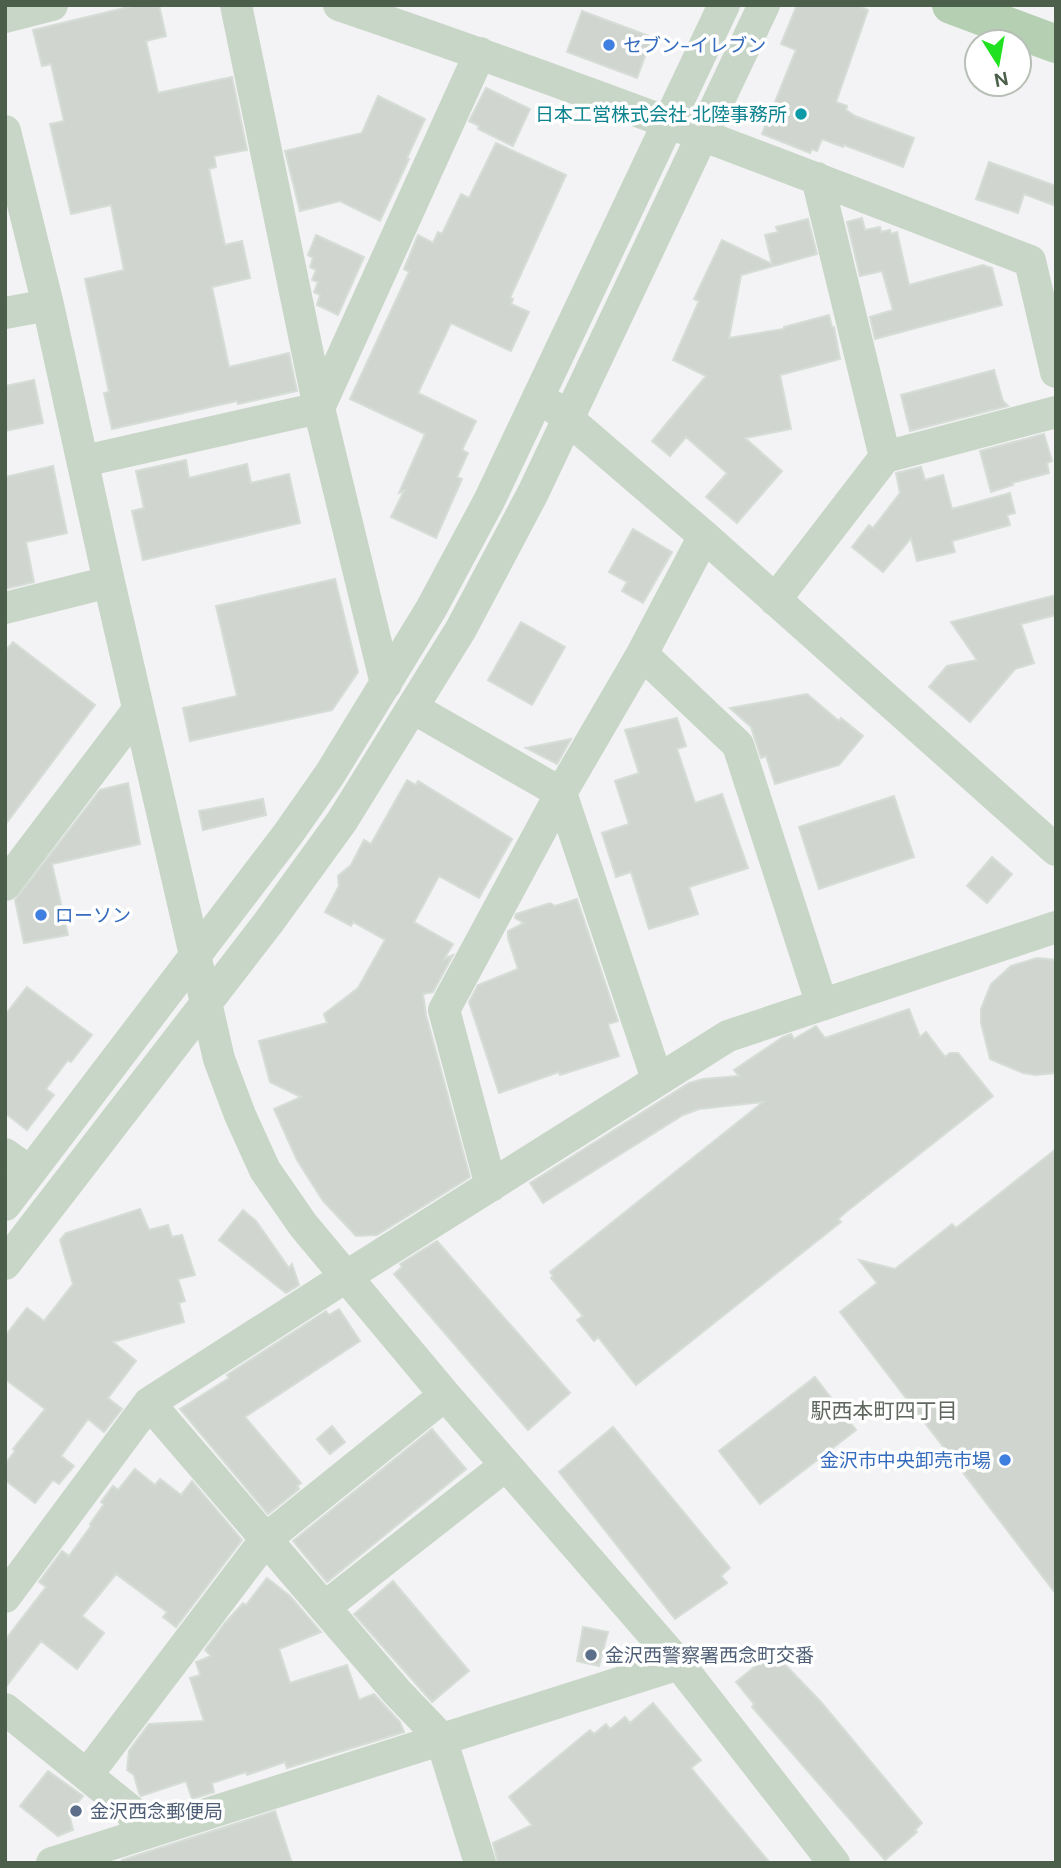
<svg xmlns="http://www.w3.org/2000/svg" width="1061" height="1868" viewBox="0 0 1061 1868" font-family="'DM Sans','Noto Sans JP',sans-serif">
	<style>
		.building { fill: #d0d6cf; stroke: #d6ddd7; stroke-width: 2 }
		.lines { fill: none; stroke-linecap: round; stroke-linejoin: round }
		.minor { stroke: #c8d6c7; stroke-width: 32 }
		.major { stroke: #b5cfb3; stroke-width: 38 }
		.shop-dot { fill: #3f7fe0; stroke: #fff; stroke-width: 2.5 }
		.culture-dot { fill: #0f9aa8; stroke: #fff; stroke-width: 2.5 }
		.service-dot { fill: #5c6f8a; stroke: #fff; stroke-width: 2.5 }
		.labels { text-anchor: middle; stroke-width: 7; stroke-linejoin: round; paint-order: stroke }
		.shop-label { font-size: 19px; fill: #366cbe; stroke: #fff; text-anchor: start }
		.culture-label { font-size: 19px; fill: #0d838f; stroke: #fff; text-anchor: end }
		.service-label { font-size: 19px; fill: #4e5e75; stroke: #fff; text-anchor: start }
		.neighbourhood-label { font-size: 21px; fill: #5f675f; stroke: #fff }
	</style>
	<rect width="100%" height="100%" fill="#f3f2f4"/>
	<!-- building -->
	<path class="building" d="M137 5H159L166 36 146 41 158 93 232 77 247 150 214 156 216 167 209 169 225 245 242 241 250 278 212 287 229 367 289 353 297 391 238 404 237 401 112 429 104 393 109 392 85 279 124 270 111 205 71 214 50 124 64 121 51 64 42 66 33 30Z
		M797 5H857L868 10 836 102 847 106 846 110 855 116 914 138 903 167 844 145 843 147 822 139 817 151 812 149 810 153 762 134 796 50 781 44Z
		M582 11 652 37 637 78 567 52Z
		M486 88 530 109 513 146 478 129 479 126 469 121Z
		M378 96 425 119 407 158 409 159 380 221 340 201 300 211 285 151 362 133Z
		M496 143 566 175 510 298 513 299 511 304 529 312 511 351 451 323 418 393 476 421 462 450 468 453 457 477 462 479 436 538 391 517 404 491 399 493 425 434 350 399 409 272 404 269 418 235 433 243 438 232 442 234 461 194 469 198Z
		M989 162 1056 186V206L1024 194 1018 213 976 199Z
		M862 218 865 230 880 227 881 232 890 230 891 234 897 232 909 285 983 265 992 268 1002 305 875 339 870 317 893 310 882 271 860 276 847 222Z
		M808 219 817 254 741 275 729 338 784 329V327L829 315 832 327H834L840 359 780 375 791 429 745 438 782 471 737 523 706 497 727 473 686 437 670 456 652 441 706 376 673 360 699 301 694 299 722 240 772 264 765 235 778 232 776 227Z
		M316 235 364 257 338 315 317 305 320 295 314 292 318 282 312 280 316 270 310 267 313 258 308 255Z
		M994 370 1003 401 1008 406 910 431 901 395Z
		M34 380 43 423 5 431V386Z
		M1044 434 1052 461 1047 463 1049 473 1012 483 1013 485 991 492 980 451Z
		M186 460 189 478 247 464 251 483 289 474 300 523 143 560 132 511 144 508 136 471Z
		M53 466 67 533 26 542 34 582 5 589V477Z
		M921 467 925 480 943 475 952 509 1010 493 1015 513 1007 515 1010 525 952 541 955 552 917 561 911 538 883 572 852 547 869 525 873 528 900 493 896 473Z
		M633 529 672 552 643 603 622 591 627 582 609 572Z
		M335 579 358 672 332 710 190 741 183 708 237 696 216 606Z
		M1056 595V615L1021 624 1034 663 1015 669 970 722 929 687 947 666 977 660 951 622Z
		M521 622 565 647 532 705 488 680Z
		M13 642 95 705 5 825V651Z
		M807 694 839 721 841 718 863 736 839 765 775 784 766 756 761 758 751 727 730 708Z
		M677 718 686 746 677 749 695 803 722 794 748 868 689 887 698 914 649 929 631 872 616 877 602 833 629 824 615 781 639 773 625 730Z
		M571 739 557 764 526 748Z
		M407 780 416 785 418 781 512 839 479 898 439 876 414 922 453 944 444 959 453 955 433 992 423 994 426 1015 470 1177 377 1235 356 1236 323 1201 297 1160 274 1109 301 1097 270 1082 259 1041 327 1023 324 1014 358 988 385 940 353 922 351 926 325 912 339 886 338 876 351 865 364 840 371 844Z
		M128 783 140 844 52 864 68 935 24 943 15 900 100 790Z
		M894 796 914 857 819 889 799 827Z
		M263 799 266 815 203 830 199 811Z
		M992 857 1012 874 987 903 967 886Z
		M577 899 618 1021 608 1024 619 1056 560 1075 559 1072 499 1093 469 1002 478 985 518 969 508 938V931L524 923 515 918 516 914 550 903 555 906Z
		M1037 958 1056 960V1073L1036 1075 1023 1073 990 1059 981 1023V1009L991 984 1011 966Z
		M27 987 92 1035 71 1062 68 1060 46 1089 54 1095 27 1130 5 1113V1015Z
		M909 1009 920 1037 926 1032 945 1057 950 1053H958L993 1096 846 1212 838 1219 841 1222 636 1385 598 1337 594 1341 577 1320 583 1316 551 1278 553 1276 550 1272 763 1102 699 1109 683 1115 543 1203 530 1183 689 1083 703 1079 739 1076 734 1070 783 1037 791 1034 794 1039 816 1026 825 1038Z
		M1056 1149V1594L840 1312 877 1283 859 1260 895 1269 952 1224 956 1228Z
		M140 1209 149 1230 168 1225 172 1237 182 1235 195 1275 178 1279 185 1301 179 1303 184 1322 113 1342 136 1361 108 1398 122 1409 104 1432 88 1419 61 1456 74 1466 59 1484 53 1480 35 1503 5 1480V1464L15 1451 13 1449 45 1409 5 1379V1336L27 1308 44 1321 73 1284 60 1240 66 1233Z
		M243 1210 256 1221 289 1268 292 1264 299 1285 286 1293 219 1240Z
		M437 1241 570 1393 528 1430 394 1274 402 1267 400 1264Z
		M339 1309 360 1341 245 1417 301 1483 297 1486 299 1489 268 1514 180 1409 229 1378 227 1375 326 1311 329 1315Z
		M815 1377 856 1430 760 1504 719 1451Z
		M332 1426 345 1442 330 1454 317 1439Z
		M613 1427 730 1568 721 1576 727 1583 675 1619 559 1472Z
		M432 1429 466 1469 327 1582 293 1541Z
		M135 1469 155 1485 160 1479 181 1495 192 1481 242 1540 176 1627 163 1617 167 1612 116 1574 82 1616 104 1633 77 1669 41 1641 5 1688V1640L46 1587 39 1582 62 1551 69 1556 91 1526 90 1524 104 1504 101 1502 113 1486 118 1490Z
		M267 1578 290 1596 321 1632 279 1649 290 1683 347 1665 359 1700 374 1694 400 1722 404 1732 287 1768 285 1762 247 1775 246 1772 212 1783 214 1792 192 1799 186 1781 141 1796 139 1793 134 1775 127 1770 129 1751 149 1724 204 1721 190 1678 200 1675 196 1662 211 1656 205 1650 225 1623 243 1603 246 1605Z
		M393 1581 469 1671 432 1702 354 1614Z
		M583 1627 608 1632 599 1666 577 1661Z
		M773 1652 821 1702 922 1823 915 1830 917 1832 885 1860 752 1707 754 1704 736 1682Z
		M653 1703 701 1760 691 1768 770 1863H498L493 1843 532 1825 509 1797 590 1730 594 1734 606 1724 610 1729 625 1717 630 1723Z
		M48 1771 83 1796 69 1814 73 1830 58 1836 20 1806Z
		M275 1811 292 1863H122V1860Z"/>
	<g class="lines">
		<!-- minor -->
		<path class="minor" d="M236 5 319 408 386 684
			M339 5C572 84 801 172 1030 261L1056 372
			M5 17 52 5
			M5 131 48 305 109 582 219 1059 240 1115 265 1170 303 1225 445 1395 679 1664 834 1863
			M817 178 885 457
			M5 313 48 305
			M554 407 704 536 1056 850
			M84 461 319 408 480 53
			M775 600 885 457 1056 412
			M5 608 109 582
			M642 654 738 745 822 1005
			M413 708 561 793 657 1079
			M5 885 138 710
			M5 1154 30 1172
			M491 1186 444 1010 561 793 642 654 704 536
			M5 1205 288 834 330 774 431 609 489 501 724 5
			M5 1264 268 923 342 821 461 629 533 493 764 5
			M149 1403 397 1692 441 1738 480 1863
			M5 1597 149 1403 347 1276 728 1036 1056 927
			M325 1607 506 1465
			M5 1709 131 1811 140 1834
			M87 1775 266 1539 445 1395
			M52 1863 679 1664"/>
		<!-- major -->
		<path class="major" d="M951 5 1056 44"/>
	</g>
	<!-- markers -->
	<g class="shop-dot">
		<circle cx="609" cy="45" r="7"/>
		<circle cx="41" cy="915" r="7"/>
		<circle cx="1005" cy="1460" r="7"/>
	</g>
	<circle class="culture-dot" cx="801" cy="114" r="7"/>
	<g class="service-dot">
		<circle cx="591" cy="1655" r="7"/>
		<circle cx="76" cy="1811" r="7"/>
	</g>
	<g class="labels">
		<!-- shop labels -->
		<g class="shop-label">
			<text x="623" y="52">セブン-イレブン</text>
			<text x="55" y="922">ローソン</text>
			<text x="991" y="1467" text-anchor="end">金沢市中央卸売市場</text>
		</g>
		<!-- culture labels -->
		<g class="culture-label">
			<text x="787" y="121">日本工営株式会社 北陸事務所</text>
		</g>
		<!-- service labels -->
		<g class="service-label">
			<text x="605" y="1662">金沢西警察署西念町交番</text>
			<text x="90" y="1818">金沢西念郵便局</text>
		</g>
		<!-- neighbourhood labels -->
		<g class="neighbourhood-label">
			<text x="884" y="1418">駅西本町四丁目</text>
		</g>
	</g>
	<!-- border -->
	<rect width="1061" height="1868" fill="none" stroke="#4c5f4a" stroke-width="14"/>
	<!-- north arrow -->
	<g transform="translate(998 63) rotate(169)"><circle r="33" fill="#ffffff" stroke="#b7bfb7" stroke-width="2"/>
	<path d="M0-5L12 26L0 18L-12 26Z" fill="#1fe11f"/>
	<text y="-10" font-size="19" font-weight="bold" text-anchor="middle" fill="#4c5f4a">N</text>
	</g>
</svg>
